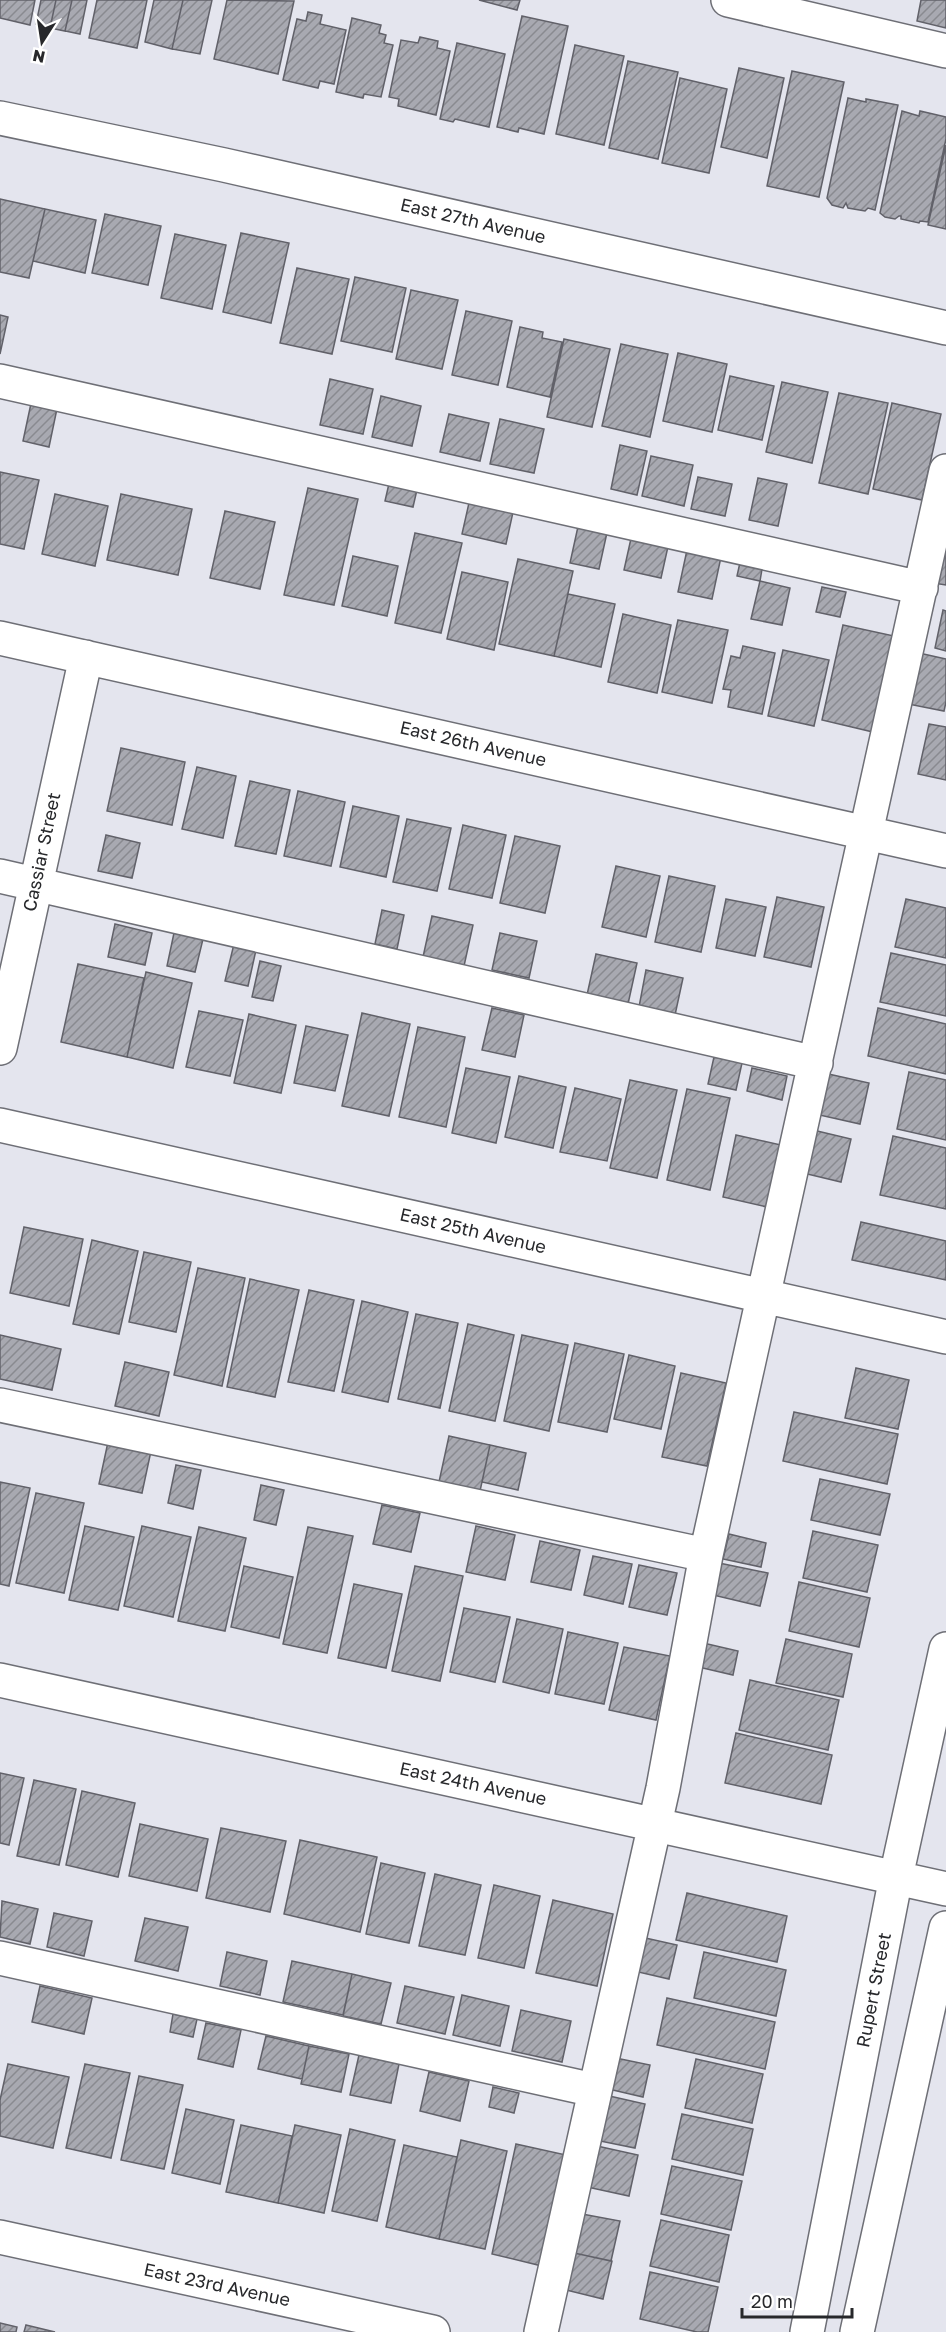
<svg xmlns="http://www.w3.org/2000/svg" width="946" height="2332" viewBox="0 0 946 2332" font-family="'Golos Text',sans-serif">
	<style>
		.building { fill: url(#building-hatch); stroke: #616169; stroke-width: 1.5 }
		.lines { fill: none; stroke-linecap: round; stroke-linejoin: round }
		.minor-casing { stroke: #6e6f76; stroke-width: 36 }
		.minor { stroke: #fff; stroke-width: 33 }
		.labels { text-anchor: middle; stroke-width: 4.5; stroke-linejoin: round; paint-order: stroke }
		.street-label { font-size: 18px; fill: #27282b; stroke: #fff }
	</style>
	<defs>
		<pattern id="building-hatch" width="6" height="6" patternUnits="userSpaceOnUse" patternTransform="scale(1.5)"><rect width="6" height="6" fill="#a8a9b1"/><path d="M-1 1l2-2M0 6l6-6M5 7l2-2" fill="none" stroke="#898a90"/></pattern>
	</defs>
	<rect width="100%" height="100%" fill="#e4e5ee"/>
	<!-- building -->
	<path class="building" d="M0 0H35L30 25 0 18Z
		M41 0H56L50 28 36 24Z
		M56 0H72L65 31 50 28Z
		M72 0H87L80 34 65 31Z
		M97 0H147L137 48 89 38Z
		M154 0H183L172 49 145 42Z
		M183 0H212L200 54 172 49Z
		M227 0 294 1 278 74 214 59Z
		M479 0H520L517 10Z
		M921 0H946V28L917 21Z
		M308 12 322 15 320 24 346 30 334 84 320 81 318 88 283 80 297 19 306 21Z
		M522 16 568 26 544 134 519 128 518 132 497 127Z
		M352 18 381 25 379 33 386 35 384 43 393 45 381 97 364 94 363 98 336 92Z
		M420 37 438 41 437 48 450 51 436 115 398 106 399 99 389 97 401 40 418 43Z
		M457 43 505 54 489 127 455 119 453 122 440 119Z
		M575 45 624 56 604 145 556 134Z
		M628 61 678 72 658 159 609 148Z
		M739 68 784 78 767 158 721 147Z
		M792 71 844 82 819 197 767 186Z
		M680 78 727 89 709 173 662 163Z
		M848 98 866 102V99L898 105 875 210 868 208 865 211 848 208 846 203 843 208 832 205 827 198Z
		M902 111 919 116 920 111 946 117V139L928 222 920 221 919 223 901 219V216H899L895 219 885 217 880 213Z
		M946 145V229L928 225Z
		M0 199 45 209 29 278 0 272Z
		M45 209 96 220 85 273 33 261Z
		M105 214 161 226 148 285 92 273Z
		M241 233 289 243 271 323 223 312Z
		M175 234 226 245 212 309 161 298Z
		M297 268 349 279 332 354 280 343Z
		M355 277 406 288 392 352 341 341Z
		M411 290 458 300 442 369 396 359Z
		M466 311 512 321 498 385 452 375Z
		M0 315 8 317 0 354Z
		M520 327 543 332 542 338 562 342 550 397 507 387Z
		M564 339 610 349 592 427 547 417Z
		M621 344 668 354 650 437 602 426Z
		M678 353 727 364 712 432 663 421Z
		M730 376 774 386 762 440 718 430Z
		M330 379 373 389 363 434 320 425Z
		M782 382 828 392 812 463 766 452Z
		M839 393 888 403 868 494 819 483Z
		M33 394 59 399 49 447 23 441Z
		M381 396 421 406 412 446 372 437Z
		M892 403 941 414 922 500 873 489Z
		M449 414 489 423 480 461 440 452Z
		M500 419 544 429 534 473 490 464Z
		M620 445 647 451 637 495 611 489Z
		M651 456 693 465 684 506 642 496Z
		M0 472 39 480 24 549 0 544Z
		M391 475 419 481 413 507 385 501Z
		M698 477 732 484 725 516 691 509Z
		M758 478 787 484 778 526 749 520Z
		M308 488 358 499 334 605 284 595Z
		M55 494 108 506 95 566 42 554Z
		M121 494 192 509 178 575 107 560Z
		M471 494 515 503 506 544 462 534Z
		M225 511 275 522 260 589 210 578Z
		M579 522 608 528 599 569 570 563Z
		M946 531V585L933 583Z
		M415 533 462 543 441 633 395 623Z
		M632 534 669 542 661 578 624 570Z
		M687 550 721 557 712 599 678 592Z
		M353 556 398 566 387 616 342 606Z
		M741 558 763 563 760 581 737 576Z
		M518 559 573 571 554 656 499 644Z
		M462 572 508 582 494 650 447 639Z
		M760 581 790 588 782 625 751 619Z
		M822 587 846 592 840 617 816 612Z
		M568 594 615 604 601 667 554 656Z
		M943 610 946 611V651L935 648Z
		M623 614 671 625 657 693 608 682Z
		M678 620 728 630 712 703 662 692Z
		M843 625 894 636 873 732 822 720Z
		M743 646 775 653 762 714 728 707 731 690 723 689 731 656 740 658Z
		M783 650 829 660 814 726 768 716Z
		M919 653 946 659V702L944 711 908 704Z
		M929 724 946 727V780L918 774Z
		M121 748 185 762 172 825 107 811Z
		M197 767 236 776 223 838 182 829Z
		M250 781 290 790 276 854 235 846Z
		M298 791 345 802 331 866 284 856Z
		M353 806 399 816 386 877 340 867Z
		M407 819 451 828 437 891 393 882Z
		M463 825 506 835 492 898 449 889Z
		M106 835 140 843 132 878 98 871Z
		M515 836 560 846 545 913 500 903Z
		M616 866 660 876 646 937 602 927Z
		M669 876 715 886 701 952 655 942Z
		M777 897 824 907 811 967 764 957Z
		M726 899 766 907 755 956 716 948Z
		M906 899 946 908V958L895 947Z
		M382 910 404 915 397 949 375 944Z
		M432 916 473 925 464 966 423 957Z
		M115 924 152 933 145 965 108 957Z
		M174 933 203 939 195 972 167 966Z
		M500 933 537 941 529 978 492 970Z
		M234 944 256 950 248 986 225 981Z
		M891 953 946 965V1016L880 1002Z
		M596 954 637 963 628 1004 587 995Z
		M260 961 281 966 273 1001 252 997Z
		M78 964 144 978 127 1057 61 1042Z
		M646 970 683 978 675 1015 639 1007Z
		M146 972 192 983 173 1068 127 1057Z
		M492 1008 524 1015 515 1057 482 1050Z
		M878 1008 946 1024V1074L868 1056Z
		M199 1011 243 1020 230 1076 186 1067Z
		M362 1013 410 1024 389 1116 342 1106Z
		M249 1014 296 1025 281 1093 234 1083Z
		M306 1026 348 1035 335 1091 294 1083Z
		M418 1027 465 1037 446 1127 399 1117Z
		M714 1057 742 1063 736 1090 708 1084Z
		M466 1068 510 1077 496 1143 452 1133Z
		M752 1068 787 1076 782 1100 747 1091Z
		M909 1072 946 1080V1140L897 1129Z
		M824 1073 869 1083 860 1124 815 1114Z
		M519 1076 566 1087 553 1148 505 1137Z
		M630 1080 677 1090 657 1178 610 1168Z
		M575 1088 621 1099 607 1161 560 1152Z
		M687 1089 730 1098 710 1190 667 1180Z
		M813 1130 851 1139 841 1182 803 1173Z
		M736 1135 781 1145 767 1207 723 1197Z
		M893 1136 946 1148V1209L880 1195Z
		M861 1222 946 1241V1280L852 1260Z
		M24 1227 83 1239 69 1306 10 1293Z
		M92 1240 138 1251 119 1334 73 1324Z
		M144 1252 191 1262 176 1332 129 1322Z
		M198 1268 245 1278 222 1386 174 1375Z
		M250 1279 299 1290 275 1397 227 1387Z
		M309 1290 354 1300 334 1391 288 1382Z
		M362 1301 408 1312 388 1402 342 1392Z
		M416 1314 458 1323 440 1408 398 1399Z
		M468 1324 514 1335 495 1421 449 1411Z
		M0 1335 61 1349 52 1390 0 1379Z
		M522 1335 568 1345 549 1431 504 1421Z
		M575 1343 624 1354 607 1432 558 1422Z
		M629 1355 675 1366 661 1429 614 1419Z
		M125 1362 169 1372 159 1416 115 1406Z
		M856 1368 909 1380 898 1429 845 1418Z
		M681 1373 726 1383 707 1466 662 1457Z
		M794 1412 898 1434 887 1484 783 1461Z
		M449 1436 490 1445 480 1491 439 1482Z
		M108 1442 151 1451 142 1493 99 1484Z
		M490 1445 526 1453 518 1490 482 1482Z
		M176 1465 201 1470 193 1509 168 1503Z
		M820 1479 890 1494 880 1535 811 1520Z
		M0 1482 30 1488 9 1586 0 1584Z
		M261 1485 284 1490 276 1525 254 1520Z
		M36 1493 84 1503 64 1593 16 1583Z
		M382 1505 420 1513 411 1552 373 1544Z
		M85 1526 134 1537 118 1610 69 1600Z
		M142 1526 191 1537 173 1617 124 1606Z
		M476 1526 515 1535 505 1580 466 1572Z
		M199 1527 246 1538 225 1631 178 1621Z
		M308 1527 353 1536 327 1653 283 1644Z
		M813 1531 878 1545 867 1592 803 1578Z
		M729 1534 766 1543 761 1567 723 1559Z
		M540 1541 580 1550 571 1590 531 1582Z
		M593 1556 632 1564 623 1604 584 1595Z
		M719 1563 768 1573 760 1606 713 1595Z
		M639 1565 677 1573 667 1615 629 1607Z
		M244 1566 293 1577 279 1638 231 1627Z
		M415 1566 463 1576 440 1681 392 1671Z
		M799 1582 870 1598 859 1647 789 1631Z
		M354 1584 402 1594 386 1668 338 1658Z
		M464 1608 510 1617 495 1682 450 1672Z
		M517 1619 563 1629 549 1693 503 1682Z
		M568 1632 618 1643 604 1704 555 1694Z
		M786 1639 852 1654 843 1697 776 1683Z
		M699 1642 738 1651 733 1675 694 1666Z
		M624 1647 670 1656 656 1720 609 1710Z
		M750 1680 839 1700 828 1750 739 1730Z
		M736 1733 832 1755 821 1804 725 1783Z
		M0 1773 24 1778 9 1845 0 1843Z
		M34 1780 76 1789 59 1865 17 1856Z
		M82 1791 135 1803 118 1877 66 1865Z
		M140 1824 208 1839 197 1891 129 1876Z
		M221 1828 286 1841 270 1912 206 1898Z
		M300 1840 377 1857 360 1932 284 1914Z
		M381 1863 425 1873 409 1943 366 1934Z
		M435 1874 481 1885 465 1955 419 1946Z
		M494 1885 540 1896 524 1968 478 1958Z
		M687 1893 787 1916 777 1962 676 1940Z
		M553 1900 613 1914 597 1986 536 1973Z
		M2 1901 38 1909 30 1944 0 1937Z
		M54 1913 92 1921 84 1956 47 1947Z
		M145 1918 188 1927 178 1971 135 1961Z
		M641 1937 677 1945 669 1979 634 1971Z
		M227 1952 267 1961 260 1995 220 1986Z
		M704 1952 786 1970 776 2016 694 1998Z
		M292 1961 352 1974 343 2015 283 2002Z
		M352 1974 391 1983 381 2024 343 2016Z
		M40 1986 92 1998 84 2034 32 2022Z
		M405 1986 454 1997 445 2034 397 2023Z
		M462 1995 509 2006 500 2046 453 2035Z
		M667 1998 775 2022 765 2069 657 2045Z
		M521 2010 571 2021 562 2062 512 2051Z
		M173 2014 197 2019 193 2037 170 2032Z
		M206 2023 241 2030 233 2067 198 2059Z
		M266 2036 309 2046 302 2079 258 2069Z
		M309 2046 349 2054 341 2092 301 2084Z
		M359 2055 399 2064 391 2103 350 2095Z
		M611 2057 650 2065 643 2097 604 2088Z
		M696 2059 763 2074 752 2123 685 2108Z
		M8 2064 69 2077 53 2148 0 2136V2100Z
		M85 2064 130 2073 111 2158 66 2148Z
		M429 2072 469 2081 460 2121 420 2111Z
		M139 2076 183 2085 164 2169 121 2160Z
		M493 2087 519 2093 514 2113 489 2107Z
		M605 2095 645 2104 635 2148 595 2140Z
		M186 2109 234 2120 220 2184 172 2173Z
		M682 2114 753 2129 743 2175 672 2159Z
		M241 2125 292 2136 278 2203 226 2192Z
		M295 2125 341 2135 324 2213 278 2203Z
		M350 2129 395 2140 377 2221 332 2211Z
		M461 2140 507 2151 485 2249 439 2239Z
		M516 2144 566 2155 542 2266 492 2254Z
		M404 2145 457 2157 439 2239 386 2227Z
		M597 2146 638 2155 629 2196 587 2187Z
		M672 2166 742 2181 731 2230 661 2214Z
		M582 2214 620 2221 611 2261 574 2253Z
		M661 2220 729 2235 719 2282 650 2266Z
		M574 2253 612 2261 603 2299 566 2290Z
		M650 2272 718 2287 708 2332H697L640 2319Z
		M0 2323 17 2327 16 2332H0Z
		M26 2325 55 2332H24Z"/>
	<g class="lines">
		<!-- minor casing -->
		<g class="minor-casing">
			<path id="minor" d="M728 0 946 51
				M0 118 224 165 946 328
				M0 381 921 588
				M0 638 946 851
				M0 876 816 1063
				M0 1048 86 657
				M0 1125 946 1337
				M0 1405 706 1555
				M0 1680 946 1889
				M0 1958 594 2090
				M0 2237 433 2332
				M541 2332 663 1788 706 1555 946 471
				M807 2332 896 1877 946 1649
				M857 2332 946 1928"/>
		</g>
		<!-- minor -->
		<use href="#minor" class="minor"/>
	</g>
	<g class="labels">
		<!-- street labels -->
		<g class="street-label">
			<text transform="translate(473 221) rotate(13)" y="6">East 27th Avenue</text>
			<text transform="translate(473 744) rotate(13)" y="6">East 26th Avenue</text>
			<text transform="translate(42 852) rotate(-78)" y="6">Cassiar Street</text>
			<text transform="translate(473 1231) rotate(13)" y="6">East 25th Avenue</text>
			<text transform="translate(473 1784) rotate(12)" y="6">East 24th Avenue</text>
			<text transform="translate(874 1990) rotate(-79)" y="6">Rupert Street</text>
			<text transform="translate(217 2285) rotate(12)" y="6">East 23rd Avenue</text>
		</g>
	</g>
	<!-- north arrow -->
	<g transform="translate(42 42) rotate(192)" stroke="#ffffff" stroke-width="4.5" paint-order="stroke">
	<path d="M0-4.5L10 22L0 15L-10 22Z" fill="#27282b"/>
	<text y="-9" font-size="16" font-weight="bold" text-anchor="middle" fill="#27282b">N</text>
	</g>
	<!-- scale -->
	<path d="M742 2308v9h110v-9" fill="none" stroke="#27282b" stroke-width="3"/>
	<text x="751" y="2308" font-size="18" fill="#27282b" stroke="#ffffff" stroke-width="4.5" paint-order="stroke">20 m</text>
</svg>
